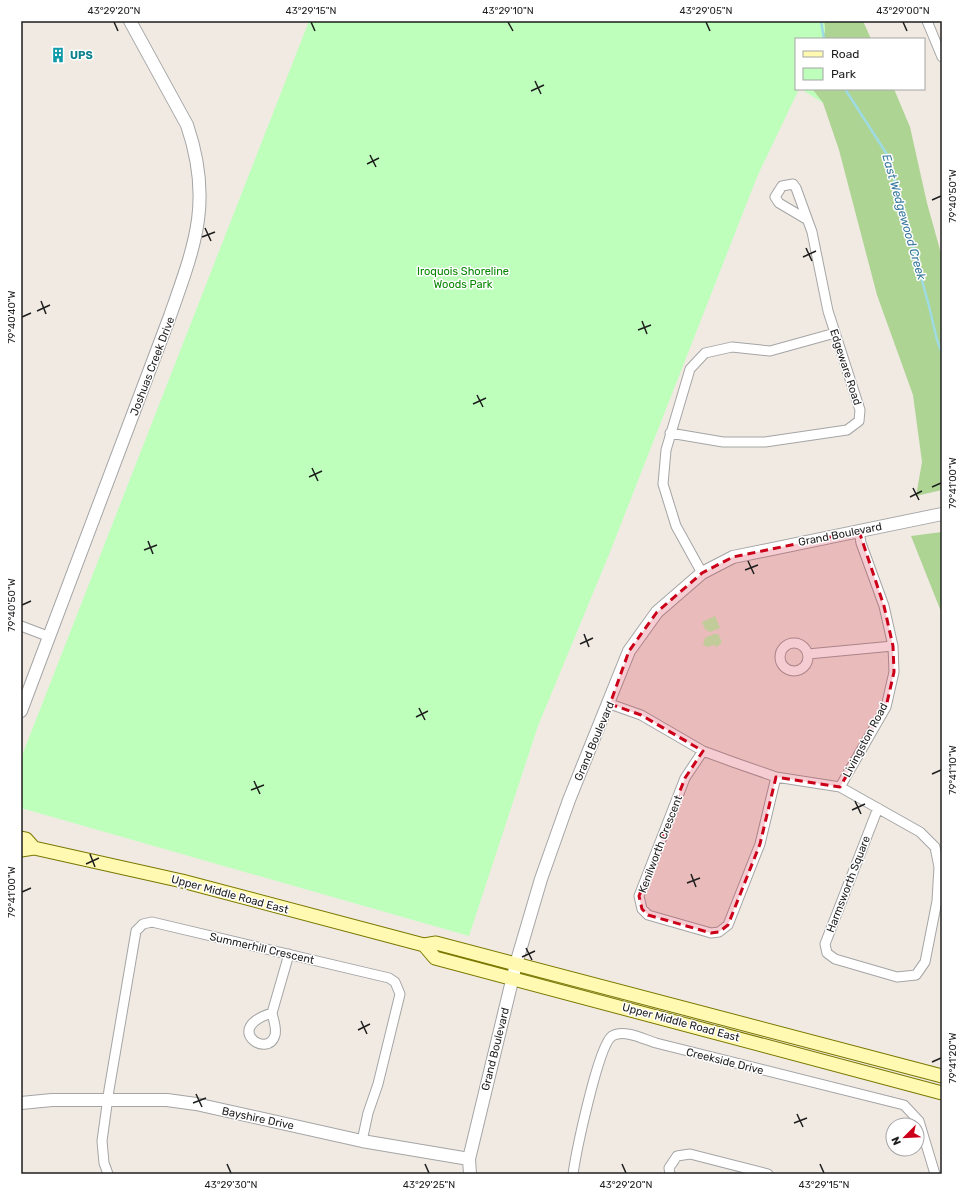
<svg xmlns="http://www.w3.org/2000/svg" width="963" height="1195" viewBox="0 0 963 1195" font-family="Rubik,sans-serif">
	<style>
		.forest { fill: #aed493 }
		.park { fill: #beffbb }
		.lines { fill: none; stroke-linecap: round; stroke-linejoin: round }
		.stream { stroke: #9edbe2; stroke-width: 2.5 }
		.minor-casing { stroke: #a5a5a5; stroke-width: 11 }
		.tertiary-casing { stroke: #a5a5a5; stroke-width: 14 }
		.secondary-casing { stroke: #7a7800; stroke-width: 15 }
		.minor { stroke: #fff; stroke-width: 9 }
		.tertiary { stroke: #fff; stroke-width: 12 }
		.secondary { stroke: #fff9b2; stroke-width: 13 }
		.marked { fill: #cc0019; fill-opacity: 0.2; stroke: #cc0019; stroke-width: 3; stroke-dasharray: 8 5; stroke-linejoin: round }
		.ticks { fill: none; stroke: #1e1e1e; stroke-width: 1.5 }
		.labels { text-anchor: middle; stroke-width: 3; stroke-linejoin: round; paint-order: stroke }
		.culture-label { font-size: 11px; font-weight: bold; fill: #0d838f; stroke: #fff; text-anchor: start }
		.park-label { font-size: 11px; fill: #068700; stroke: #fff }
		.street-label { font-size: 11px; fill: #1e1e1e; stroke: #fff }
		.water-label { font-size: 12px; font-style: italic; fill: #39799e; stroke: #fff }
		.neatline { fill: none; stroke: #1e1e1e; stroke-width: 1.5 }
		.ticks-label { font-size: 10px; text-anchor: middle; fill: #1e1e1e }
	</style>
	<rect width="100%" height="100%" fill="#f0eae3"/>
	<!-- forest -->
	<path class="forest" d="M824 21H863L871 39H822L825 31Z
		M812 89H894L910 127 927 203 942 257V490L916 496 922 462 913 395 877 295 839 150 823 103Z
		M942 532V614L911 536Z"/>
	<!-- park -->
	<path class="park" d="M309 21H824L825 31 822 39H796V89H799L757 177 610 552 538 726 469 936 21 808V758Z
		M801 89H812L823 103Z
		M715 616 720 628 710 632 705 629 702 622Z
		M714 634H718L722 642 717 647 714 645 707 647 703 644 705 638Z"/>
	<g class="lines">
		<!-- stream -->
		<path class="stream" d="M821 21 824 39
			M845 89 888 156 929 306 937 340 942 353"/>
		<!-- minor casing -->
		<g class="minor-casing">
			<path id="minor" d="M927 21 942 57
				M670 433 723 442H765L847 430 859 421 860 410 828 311 812 232 796 188 793 184 782 186 775 197 779 203 806 219
				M702 573 676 526 663 484 666 450 690 369 705 353 732 347 770 351 835 333
				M21 626 50 637
				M780 657a14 14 0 1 1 28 0a14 14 0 1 1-28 0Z
				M808 654 893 646
				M610 704 641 715 703 751 733 762 776 777 840 787 920 832 935 847 939 867 937 901 925 962 916 975 897 977 835 959 827 953 825 944 878 808
				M703 751 685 778 639 896 642 909 648 915 711 933 719 932 728 925 760 844 776 777
				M840 787 886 707 894 672 893 646 884 606 861 543 859 531
				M272 1013C273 1019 277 1028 275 1035 268 1060 222 1028 272 1013Z
				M272 1013 289 954
				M108 1174 104 1163 102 1141 109 1090 136 931 143 924 152 922 389 978 395 982 400 994 378 1084 368 1113 362 1141
				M573 1174C576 1153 598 1046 612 1036 625 1029 643 1039 656 1043L904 1105 919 1121 935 1174
				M670 1174 669 1168 677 1156 690 1154 768 1174"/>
		</g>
		<!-- tertiary casing -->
		<g class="tertiary-casing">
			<path id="tertiary" d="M21 711 170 316C195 245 213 201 187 125L130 21
				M21 1103 52 1100H167L196 1104 362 1141 469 1159
				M470 1174 469 1159 516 964 541 879 569 800 629 651 657 612 702 573 733 557 942 514"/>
		</g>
		<!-- secondary casing -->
		<g class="secondary-casing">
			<path id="secondary" d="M21 838 26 839 34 848
				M21 850 34 848 182 881 424 945 436 943 942 1076
				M424 945 435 958 942 1093"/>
		</g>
		<!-- minor -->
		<use href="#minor" class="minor"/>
		<!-- tertiary -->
		<use href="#tertiary" class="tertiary"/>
		<!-- secondary -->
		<use href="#secondary" class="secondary"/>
	</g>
	<!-- marked area -->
	<path class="marked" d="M859 531 884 606 893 646 894 672 886 707 840 787 776 777 760 844 728 925 719 932 711 933 648 915 642 909 639 896 685 778 703 751 641 715 610 704 629 651 657 612 702 573 733 557Z"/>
	<!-- ticks -->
	<path class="ticks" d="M114 22 118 31M311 22 315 31M508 22 513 31M706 22 710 31M903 22 907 31M535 81 541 94M531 91 544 85M370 155 376 167M367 164 379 158M932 200 941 196M205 228 211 241M202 237 215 232M806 248 812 261M803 257 816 251M41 301 46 314M37 311 50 305M22 317 31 313M642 321 647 334M638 330 651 325M477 395 483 407M473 404 486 398M312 468 318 481M309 477 322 471M932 487 941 483M913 488 919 500M910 497 922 491M148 541 153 554M144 550 157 545M748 561 754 574M745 570 758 565M22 605 31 601M584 634 589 647M580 644 593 638M419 708 425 720M416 717 428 711M932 774 941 770M254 781 260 794M251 790 264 785M855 801 861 814M852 810 865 804M90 854 95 867M86 864 99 858M691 874 696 887M687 883 700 878M22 892 31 888M526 948 532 960M522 957 535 951M361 1021 367 1034M358 1030 370 1024M932 1062 941 1058M196 1094 202 1107M193 1103 206 1098M797 1114 803 1127M794 1123 807 1118M227 1164 231 1173M425 1164 429 1173M622 1164 626 1173M820 1164 824 1173"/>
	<!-- icons -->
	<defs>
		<g id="building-bare" transform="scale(1.2)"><path d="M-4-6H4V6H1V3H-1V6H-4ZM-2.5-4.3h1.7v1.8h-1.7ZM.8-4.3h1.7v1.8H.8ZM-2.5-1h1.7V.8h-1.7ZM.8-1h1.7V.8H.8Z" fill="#0f9aa8" stroke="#fff" stroke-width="2.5" paint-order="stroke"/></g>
	</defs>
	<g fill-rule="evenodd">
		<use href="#building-bare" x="58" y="55"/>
	</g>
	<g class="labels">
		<!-- culture labels -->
		<g class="culture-label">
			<text x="70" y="59">UPS</text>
		</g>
		<!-- park labels -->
		<g class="park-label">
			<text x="463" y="275">Iroquois Shoreline<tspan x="463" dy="13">Woods Park</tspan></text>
		</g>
		<!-- street labels -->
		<g class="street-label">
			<text transform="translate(152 366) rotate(-69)" y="4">Joshuas Creek Drive</text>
			<text transform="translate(846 367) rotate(72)" y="4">Edgeware Road</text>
			<text transform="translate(840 534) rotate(-11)" y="4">Grand Boulevard</text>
			<text transform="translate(865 740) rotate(-62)" y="4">Livingston Road</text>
			<text transform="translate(594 741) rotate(-67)" y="4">Grand Boulevard</text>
			<text transform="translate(660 844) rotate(-69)" y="4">Kenilworth Crescent</text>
			<text transform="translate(848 884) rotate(-69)" y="4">Harmsworth Square</text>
			<text transform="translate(230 894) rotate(15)" y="4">Upper Middle Road East</text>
			<text transform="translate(262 948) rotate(13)" y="4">Summerhill Crescent</text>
			<text transform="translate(681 1022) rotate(15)" y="4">Upper Middle Road East</text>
			<text transform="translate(495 1049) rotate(-76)" y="4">Grand Boulevard</text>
			<text transform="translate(725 1061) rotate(14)" y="4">Creekside Drive</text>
			<text transform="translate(258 1118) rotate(12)" y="4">Bayshire Drive</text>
		</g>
		<!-- water labels -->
		<g class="water-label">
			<text transform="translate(904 217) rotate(74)" y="4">East Wedgewood Creek</text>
		</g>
	</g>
	<!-- border -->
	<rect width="963" height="1195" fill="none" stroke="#ffffff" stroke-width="44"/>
	<!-- legend -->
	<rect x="795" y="38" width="130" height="52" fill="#ffffff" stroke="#a5a5a5"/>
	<rect x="803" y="51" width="20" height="6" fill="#fff9b2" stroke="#a5a5a5"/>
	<text x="831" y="58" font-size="12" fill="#1e1e1e">Road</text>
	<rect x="803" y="68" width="20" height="12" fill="#beffbb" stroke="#a5a5a5"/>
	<text x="831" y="78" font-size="12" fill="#1e1e1e">Park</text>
	<!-- north arrow -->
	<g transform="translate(905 1137) rotate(246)"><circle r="19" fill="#ffffff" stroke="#a5a5a5"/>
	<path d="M0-3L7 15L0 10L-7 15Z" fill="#cc0019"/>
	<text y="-6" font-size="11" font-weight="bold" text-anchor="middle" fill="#1e1e1e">N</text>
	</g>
	<rect x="22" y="22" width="919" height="1151" class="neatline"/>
	<g class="ticks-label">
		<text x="114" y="14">43°29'20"N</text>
		<text x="311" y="14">43°29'15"N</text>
		<text x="508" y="14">43°29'10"N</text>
		<text x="706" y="14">43°29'05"N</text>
		<text x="903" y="14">43°29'00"N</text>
		<text transform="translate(952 196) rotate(-90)" y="4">79°40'50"W</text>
		<text transform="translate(11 317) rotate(-90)" y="4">79°40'40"W</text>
		<text transform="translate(952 483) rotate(-90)" y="4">79°41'00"W</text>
		<text transform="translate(11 605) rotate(-90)" y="4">79°40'50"W</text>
		<text transform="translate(952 770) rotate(-90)" y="4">79°41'10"W</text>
		<text transform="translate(11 892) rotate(-90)" y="4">79°41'00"W</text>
		<text transform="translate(952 1058) rotate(-90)" y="4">79°41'20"W</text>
		<text x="231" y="1188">43°29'30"N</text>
		<text x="429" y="1188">43°29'25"N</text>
		<text x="626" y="1188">43°29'20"N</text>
		<text x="824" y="1188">43°29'15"N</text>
	</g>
</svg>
